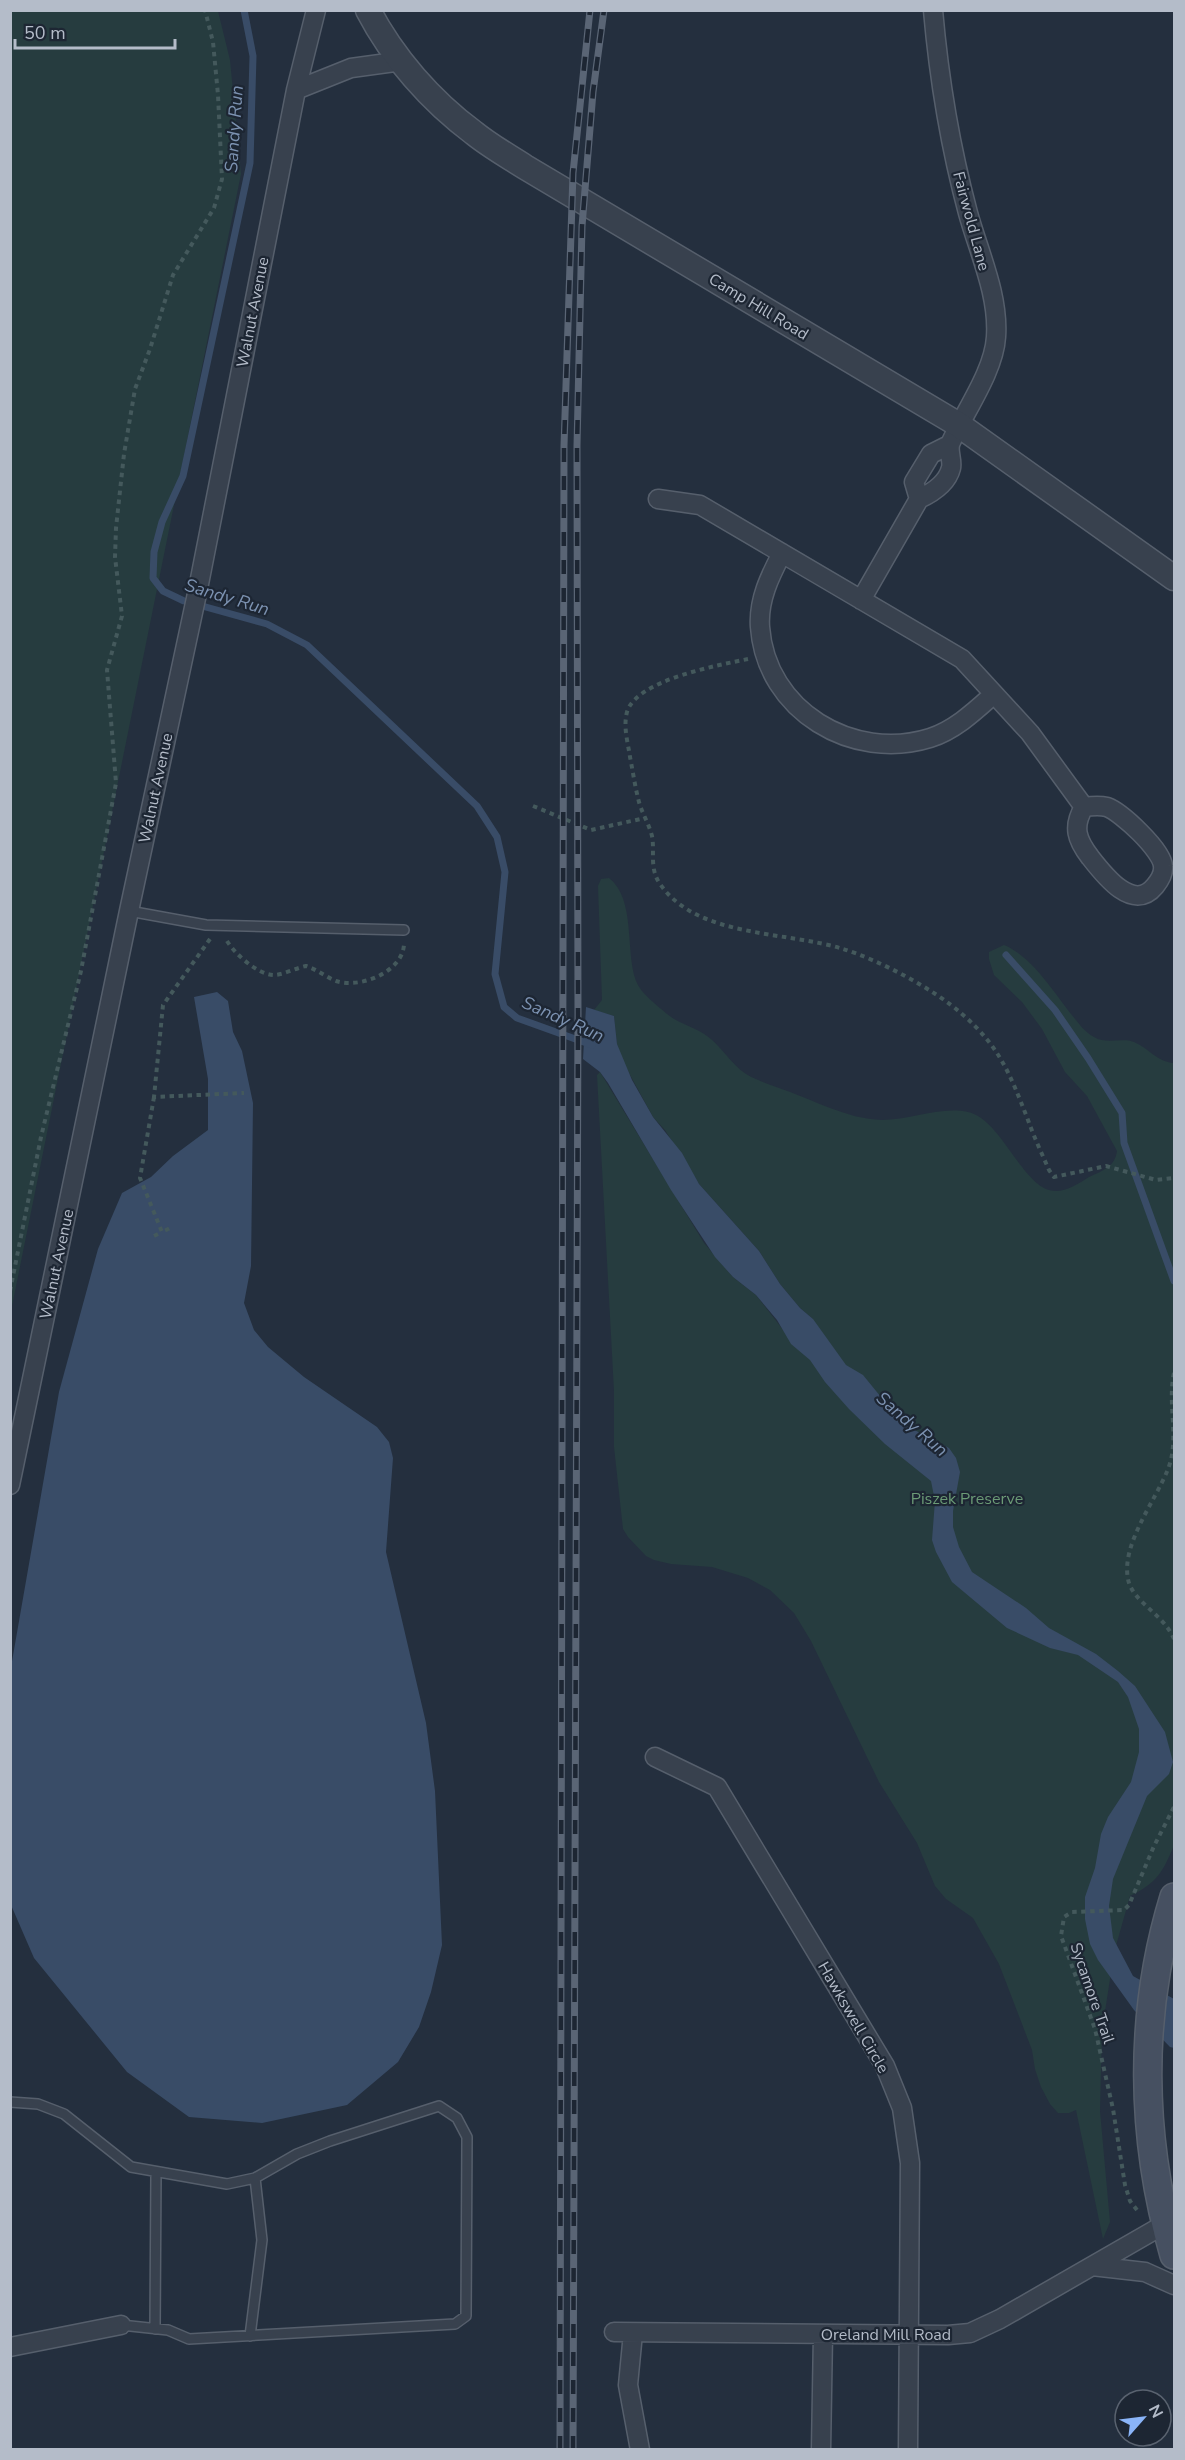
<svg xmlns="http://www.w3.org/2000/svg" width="1185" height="2460" viewBox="0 0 1185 2460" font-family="'Nunito Sans',sans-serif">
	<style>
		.green { fill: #263c3f }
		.water { fill: #394c67 }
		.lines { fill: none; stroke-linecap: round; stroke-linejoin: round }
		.stream { stroke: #394c67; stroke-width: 7 }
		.service-casing { stroke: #565f6c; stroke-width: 12 }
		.minor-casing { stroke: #565f6c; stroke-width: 21 }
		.tertiary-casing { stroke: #565f6c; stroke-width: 27 }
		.secondary-casing { stroke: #565f6c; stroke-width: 30 }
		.path { stroke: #44595c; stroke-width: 4; stroke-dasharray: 4.5 4.5; stroke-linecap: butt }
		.service { stroke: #38414e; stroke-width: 9 }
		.minor { stroke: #38414e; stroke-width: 18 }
		.tertiary { stroke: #38414e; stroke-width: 24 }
		.secondary { stroke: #465061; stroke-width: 27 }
		.rail-casing { stroke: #5a6575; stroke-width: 7 }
		.rail { stroke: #1d2633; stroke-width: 4.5; stroke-dasharray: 14; stroke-linecap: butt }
		.labels { text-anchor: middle; stroke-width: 4.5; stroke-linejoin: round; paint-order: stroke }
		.street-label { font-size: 16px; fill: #b4bcc9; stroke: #1d2633 }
		.park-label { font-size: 16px; fill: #6b9a76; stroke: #1d2633 }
		.water-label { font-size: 18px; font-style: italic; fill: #7c92b1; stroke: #1d2633 }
	</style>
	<rect width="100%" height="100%" fill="#242f3e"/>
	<!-- green -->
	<path class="green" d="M11 10 218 11 230 60 241 174 11 1311Z
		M609 878C636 899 625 951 636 981 641 994 657 1005 667 1014 679 1024 695 1027 707 1036 721 1046 731 1064 746 1074 756 1080 768 1084 779 1088 812 1099 846 1119 882 1120 911 1120 940 1106 968 1112 1002 1119 1024 1192 1056 1191 1067 1191 1080 1183 1089 1177 1102 1171 1115 1167 1117 1151L1087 1096 1065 1072 1042 1029 1022 1002 994 975 989 959V952L1004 945C1031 956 1053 991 1071 1014 1078 1022 1084 1032 1094 1037 1107 1045 1122 1037 1134 1042 1150 1049 1157 1062 1174 1063V1845C1163 1872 1157 1883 1130 1896L1114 1953 1102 2031 1100 2111 1110 2222 1103 2239 1076 2110 1069 2113H1058L1050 2104 1041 2087 1035 2069 1032 2050 999 1964 973 1918 946 1899 935 1886 917 1843 879 1782 811 1641 794 1613 770 1590 748 1578 712 1567 671 1564 654 1560 646 1556 628 1537 623 1529 614 1447V1391L597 1075 600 1072 704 1243 733 1277 756 1295 784 1331 813 1319 800 1308 780 1284 759 1251 699 1184 665 1130 653 1117 623 1062 617 1044 614 1016 594 1010 602 1000 598 886 601 879Z"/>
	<!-- water -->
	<path class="water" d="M217 992 228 1001 233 1032 242 1051 253 1103 251 1266 244 1303 254 1330 268 1347 304 1377 377 1427 389 1442 393 1458 386 1552 426 1723 435 1791 442 1945 431 1992 419 2027 398 2062 347 2105 262 2123 189 2117 127 2072 34 1958 11 1905V1667L59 1392 98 1249 122 1193 151 1177 173 1156 208 1130V1079L194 997Z
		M586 1007 614 1016 617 1044 632 1080 653 1117 682 1153 699 1184 759 1251 780 1284 800 1308 813 1319 846 1365 863 1375 903 1424 949 1448 956 1458 960 1472 953 1511V1527L959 1547 972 1572 1026 1608 1049 1628 1096 1654 1118 1671 1135 1686 1165 1732 1173 1762 1169 1774 1147 1796 1113 1879 1109 1906 1113 1938 1133 1976 1174 1999V2048L1170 2047 1134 2010 1098 1960 1090 1944 1085 1919V1897L1095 1868 1101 1834 1108 1817 1131 1782 1139 1752V1729L1128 1697 1118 1682 1078 1655 1050 1648 1007 1628 952 1582 936 1552 932 1540 935 1501 931 1481 885 1444 849 1409 825 1382 810 1360 791 1344 777 1320 756 1295 733 1277 715 1257 671 1190 608 1083 600 1072 583 1059Z"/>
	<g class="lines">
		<!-- stream -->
		<path class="stream" d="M244 10 253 56 250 163 183 476 162 522 154 552 153 578 163 591 184 601 267 624 307 645 477 806 497 837 505 872 495 974 504 1007 517 1018 592 1045
			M1006 955 1055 1010 1088 1058 1122 1113 1124 1143 1174 1281"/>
		<!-- service casing -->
		<g class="service-casing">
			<path id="service" d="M129 911 206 925 404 930
				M10 2102 38 2104 64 2114 131 2167 227 2184 255 2178 297 2154 330 2141 439 2106 457 2118 467 2137 466 2316 455 2324 189 2339 168 2330 121 2325
				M155 2329 156 2172
				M250 2336 262 2240 255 2178"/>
		</g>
		<!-- minor casing -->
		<g class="minor-casing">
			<path id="minor" d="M296 90 351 68 402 61
				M658 499 700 505 962 659 1030 733 1084 807C1072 827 1077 840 1090 857 1104 875 1133 913 1155 886 1160 880 1164 874 1163 866 1162 850 1121 812 1107 807 1099 805 1091 806 1084 807
				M919 499 914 482 931 454 949 445
				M782 553C770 576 758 600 760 627 766 711 853 762 930 738 955 730 975 711 994 694
				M861 600 919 499C932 493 947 484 951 468 953 460 947 450 951 442 965 411 994 371 996 337 999 295 979 253 968 213 950 146 939 79 933 10
				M10 1485 129 911 198 589 296 90 316 10
				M655 1757 717 1787 885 2066 902 2108 910 2163 908 2450
				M1092 2266 1145 2272 1174 2285
				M614 2332 948 2335 970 2333 1000 2319 1165 2224
				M633 2333 628 2385 640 2450
				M10 2347 121 2325
				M821 2450 823 2334"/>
		</g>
		<!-- tertiary casing -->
		<g class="tertiary-casing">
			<path id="tertiary" d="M368 10C393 58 431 101 474 133 490 146 508 156 525 167L959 425 1174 578"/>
		</g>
		<!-- secondary casing -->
		<g class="secondary-casing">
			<path id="secondary" d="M1174 1897C1138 2014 1140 2138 1174 2255"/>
		</g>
		<!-- path -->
		<path class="path" d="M748 659C719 665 636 680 627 712 623 727 628 743 630 757 633 772 635 787 639 802 642 813 649 824 652 836 655 852 649 868 660 884 697 938 787 931 843 949 879 960 934 989 962 1014 1000 1047 1010 1074 1028 1120 1034 1137 1042 1154 1049 1170L1054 1177 1106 1166 1156 1180 1174 1178
			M533 806 591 830 645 818
			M210 939 163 1005 154 1097 244 1093
			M227 941C235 954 257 974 273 975 283 975 296 968 306 966 316 969 326 977 336 981 360 989 403 972 404 944
			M154 1097 140 1178 162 1232 170 1228
			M154 1236 162 1232
			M10 1291 41 1137 81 971 116 783 107 670 122 616 115 557 116 528 124 454 135 389 150 349 173 275 214 208 222 179 218 95 213 42 205 10
			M1174 1373C1167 1404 1180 1439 1168 1469 1156 1500 1121 1544 1128 1579 1132 1602 1163 1613 1174 1639
			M1137 2210 1130 2201 1125 2185 1113 2109 1095 2029 1061 1936 1064 1917 1072 1912 1124 1910 1129 1905 1154 1846 1174 1807"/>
		<!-- service -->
		<use href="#service" class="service"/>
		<!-- minor -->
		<use href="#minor" class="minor"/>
		<!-- tertiary -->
		<use href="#tertiary" class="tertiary"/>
		<!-- secondary -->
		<use href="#secondary" class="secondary"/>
		<!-- rail casing -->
		<g class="rail-casing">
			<path id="rail" d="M560 2450 564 446 573 173 590 10
				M573 2450 578 1013 577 446 582 226 593 92 604 10"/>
		</g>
		<!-- rail -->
		<use href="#rail" class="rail"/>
	</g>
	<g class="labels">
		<!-- street labels -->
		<g class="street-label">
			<text transform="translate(972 221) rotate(75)" y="6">Fairwold Lane</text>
			<text transform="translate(759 306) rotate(31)" y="6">Camp Hill Road</text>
			<text transform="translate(252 312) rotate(-79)" y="6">Walnut Avenue</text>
			<text transform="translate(155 788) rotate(-78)" y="6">Walnut Avenue</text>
			<text transform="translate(56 1264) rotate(-78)" y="6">Walnut Avenue</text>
			<text transform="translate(1093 1993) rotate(71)" y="6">Sycamore Trail</text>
			<text transform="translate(854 2017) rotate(60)" y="6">Hawkswell Circle</text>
			<text x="886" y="2340">Oreland Mill Road</text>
		</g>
		<!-- park labels -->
		<g class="park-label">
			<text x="967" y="1504">Piszek Preserve</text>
		</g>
		<!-- water labels -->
		<g class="water-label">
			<text transform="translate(234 129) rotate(-86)" y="6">Sandy Run</text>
			<text transform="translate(227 597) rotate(17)" y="6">Sandy Run</text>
			<text transform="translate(563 1019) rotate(24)" y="6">Sandy Run</text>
			<text transform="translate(912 1424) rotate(41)" y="6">Sandy Run</text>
		</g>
	</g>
	<!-- border -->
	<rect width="1185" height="2460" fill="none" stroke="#b4bcc9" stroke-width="24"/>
	<!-- north arrow -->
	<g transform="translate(1143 2418) rotate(62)"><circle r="28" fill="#1d2633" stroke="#59626f" stroke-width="1.5"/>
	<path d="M0-4.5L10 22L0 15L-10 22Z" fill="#8ab4f8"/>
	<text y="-9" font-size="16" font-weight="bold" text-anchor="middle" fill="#b4bcc9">N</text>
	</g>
	<!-- scale -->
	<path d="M15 39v9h160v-9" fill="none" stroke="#b4bcc9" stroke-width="3"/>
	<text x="24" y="39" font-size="18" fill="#b4bcc9" stroke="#1d2633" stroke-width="4.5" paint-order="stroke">50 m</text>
</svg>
